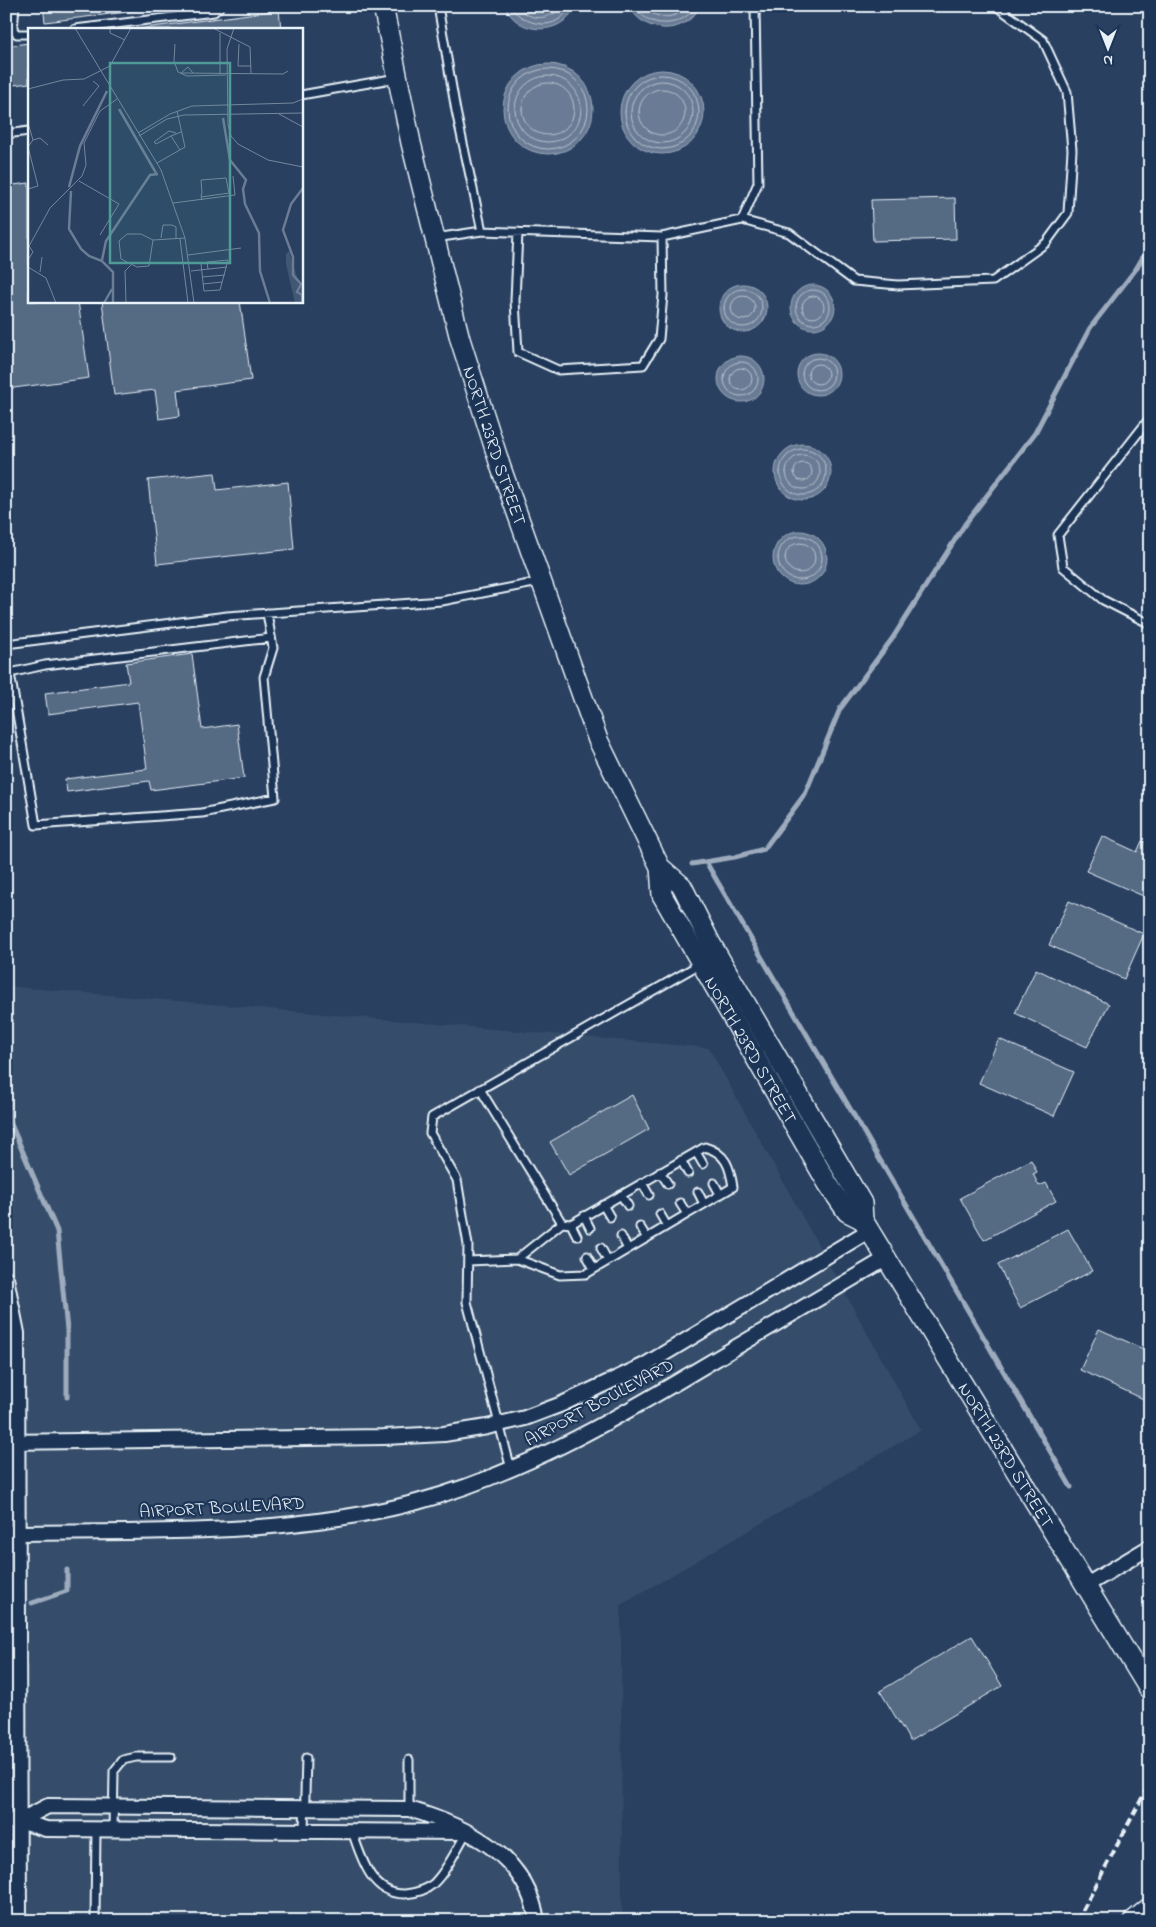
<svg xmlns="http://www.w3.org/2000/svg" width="1156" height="1927" viewBox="0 0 1156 1927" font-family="'Indie Flower',sans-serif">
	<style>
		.built { fill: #364d6b }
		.water { fill: #6b7c95; stroke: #9dabbd }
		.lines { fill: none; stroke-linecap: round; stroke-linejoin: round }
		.shore { stroke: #b6c2d0; stroke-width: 1 }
		.stream { stroke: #9dabbd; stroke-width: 5 }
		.building { fill: #556a83; stroke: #e8f1f8 }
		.lane-casing { stroke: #e8f1f8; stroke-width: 11 }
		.street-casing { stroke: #e8f1f8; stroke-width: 18 }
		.secondary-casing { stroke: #e8f1f8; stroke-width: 22 }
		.lane { stroke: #1d3557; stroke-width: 7 }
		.street { stroke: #1d3557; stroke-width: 14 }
		.secondary { stroke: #1d3557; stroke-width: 19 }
		.rail { stroke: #e8f1f8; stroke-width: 4; stroke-dasharray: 8 4; stroke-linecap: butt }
		.labels { text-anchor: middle; stroke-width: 4.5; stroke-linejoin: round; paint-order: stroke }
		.street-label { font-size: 18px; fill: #e8f1f8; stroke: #1d3557 }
		.inset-river { fill: none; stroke: #6b7c95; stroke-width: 2.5 }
		.inset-road { fill: none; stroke: #75879d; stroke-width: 1 }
		.view { fill: #509b97; fill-opacity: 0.15; stroke: #509b97; stroke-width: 2.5 }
		.inset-edge { fill: none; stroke: #e8f1f8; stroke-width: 2.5 }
	</style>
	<rect width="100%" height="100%" fill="#294061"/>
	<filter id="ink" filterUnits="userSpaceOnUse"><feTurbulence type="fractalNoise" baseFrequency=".02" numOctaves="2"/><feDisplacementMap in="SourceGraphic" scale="10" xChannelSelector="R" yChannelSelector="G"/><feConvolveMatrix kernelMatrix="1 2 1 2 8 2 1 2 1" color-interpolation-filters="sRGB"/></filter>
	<g filter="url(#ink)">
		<!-- built -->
		<path class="built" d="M6 986 709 1048 921 1430 621 1605 622 1921H6Z"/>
		<!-- water -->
		<path class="water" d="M505 6H575C563 37 517 36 505 6Z
			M629 6H700C686 36 644 35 629 6Z
			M503 109a45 45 0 1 1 90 0a45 45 0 1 1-90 0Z
			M620 112a42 42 0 1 1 84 0a42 42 0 1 1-84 0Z
			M719 308a24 24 0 1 1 48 0a24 24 0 1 1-48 0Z
			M791 307a22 22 0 1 1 44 0a22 22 0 1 1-44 0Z
			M797 374a21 21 0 1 1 42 0a21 21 0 1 1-42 0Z
			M718 379a23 23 0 1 1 46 0a23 23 0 1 1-46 0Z
			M775 472a28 28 0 1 1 56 0a28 28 0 1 1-56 0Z
			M773 558a27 27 0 1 1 54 0a27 27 0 1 1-54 0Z"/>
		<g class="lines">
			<!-- shore -->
			<path class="shore" d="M510 6C524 26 558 34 569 6
				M518 6C530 23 550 20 563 6
				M635 6C646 29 683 29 695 6
				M642 6C657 20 673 21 688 6
				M508 109a40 40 0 1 1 80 0a40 40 0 1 1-80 0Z
				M625 112a37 37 0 1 1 74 0a37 37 0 1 1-74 0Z
				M515 109a33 33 0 1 1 66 0a33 33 0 1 1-66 0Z
				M631 112a31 31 0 1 1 62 0a31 31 0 1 1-62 0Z
				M522 109a26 26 0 1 1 52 0a26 26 0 1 1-52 0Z
				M639 112a23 23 0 1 1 46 0a23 23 0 1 1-46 0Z
				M724 308a19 19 0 1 1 38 0a19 19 0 1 1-38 0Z
				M796 307a17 17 0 1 1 34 0a17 17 0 1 1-34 0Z
				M731 308a12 12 0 1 1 24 0a12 12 0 1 1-24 0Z
				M802 307a11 11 0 1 1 22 0a11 11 0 1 1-22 0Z
				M802 374a16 16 0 1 1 32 0a16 16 0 1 1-32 0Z
				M724 379a17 17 0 1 1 34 0a17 17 0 1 1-34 0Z
				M808 374a10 10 0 1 1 20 0a10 10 0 1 1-20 0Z
				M730 379a11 11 0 1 1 22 0a11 11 0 1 1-22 0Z
				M780 472a23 23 0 1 1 46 0a23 23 0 1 1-46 0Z
				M786 472a17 17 0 1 1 34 0a17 17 0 1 1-34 0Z
				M794 472a9 9 0 1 1 18 0a9 9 0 1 1-18 0Z
				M778 558a22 22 0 1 1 44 0a22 22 0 1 1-44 0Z
				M785 558a15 15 0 1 1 30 0a15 15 0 1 1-30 0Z"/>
			<!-- stream -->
			<path class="stream" d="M706 862 1071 1487
				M692 864 735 857 764 849 805 794 840 709 892 639 965 524 1035 433 1090 328 1136 269 1150 245
				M6 1065 10 1122 57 1231 67 1330V1397
				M32 1603 67 1591V1570"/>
		</g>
		<!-- building -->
		<path class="building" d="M43 6H176L45 22Z
			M279 10 281 29H137Z
			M29 43V83L6 86V46Z
			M29 183V301H78L89 378 6 389V186Z
			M955 198 956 239 873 241 871 200Z
			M102 301H240L251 380 177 390 180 416 159 419 155 390 114 395Z
			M215 473 217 490 288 482 294 549 157 564 148 480Z
			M192 654 202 729 237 724 244 778 151 790 149 781 67 792 65 779 147 769 138 702 48 714 45 693 129 682 126 663Z
			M1102 836 1137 852 1142 841 1150 844V899L1086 871Z
			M1069 901 1144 934 1124 979 1049 945Z
			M1036 969 1109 1004 1087 1047 1015 1013Z
			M999 1039 1074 1072 1054 1116 979 1083Z
			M1150 1083V1096L1145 1093Z
			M632 1095 649 1129 569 1175 550 1142Z
			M1031 1160 1037 1172 1033 1174 1039 1186 1046 1183 1056 1201 984 1240 960 1198Z
			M1068 1229 1092 1271 1020 1308 998 1265Z
			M1099 1329 1150 1352V1402L1080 1370Z
			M972 1636 1002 1686 910 1741 880 1691Z"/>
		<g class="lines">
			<!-- lane casing -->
			<g class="lane-casing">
				<path id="lane" d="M15 6 13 30 17 34H29
					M438 6 456 111 482 231
					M75 29 214 12 220 6
					M301 95 397 78
					M6 134 29 131
					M742 220 758 183 755 6
					M518 232 515 301 518 352 558 370 643 365 659 339 663 295 662 237
					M435 238 482 231 662 237 742 220 789 233 854 281 898 285 993 281 1046 243 1068 213 1072 150 1067 92 1043 40 996 6
					M1150 418 1058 535 1063 567 1103 600 1150 624
					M267 613 273 648 264 677 275 798 202 813 36 825 10 673 45 665 271 638
					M6 644 227 616 442 601 539 582
					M696 1152 703 1164
					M681 1160 688 1173
					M660 1172 668 1184
					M642 1183 649 1195
					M714 1183 720 1194
					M698 1192 704 1204
					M621 1195 628 1206
					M680 1203 687 1214
					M603 1205 610 1217
					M660 1214 667 1226
					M584 1216 590 1228
					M571 1224 577 1236
					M640 1227 647 1238
					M621 1236 628 1249
					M601 1248 608 1261
					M587 1256 594 1269
					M517 1259 560 1275 586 1274 733 1187C730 1167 726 1153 705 1147L571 1224 562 1223
					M468 1261 517 1259 562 1223 480 1089
					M511 1469 467 1302 468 1245 457 1180 430 1133 432 1117 700 964
					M409 1760V1809
					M113 1830 114 1771 123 1760 136 1757H171
					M304 1831 306 1758
					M352 1831C361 1857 371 1895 405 1894 416 1893 425 1891 433 1884 447 1871 457 1848 467 1832
					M95 1921 96 1829"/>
			</g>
			<!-- street casing -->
			<g class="street-casing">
				<path id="street" d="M6 1278 17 1333 19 1921
					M6 1442 384 1437 444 1434 487 1427 525 1418 562 1404 645 1365 870 1230
					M6 1533C142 1531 284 1537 417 1502 519 1474 609 1423 699 1369 762 1332 824 1295 887 1258
					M1085 1586 1150 1547
					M6 1821H19L46 1829 464 1832
					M19 1821 48 1806 409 1809C466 1826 527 1855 537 1921"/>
			</g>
			<!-- secondary casing -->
			<g class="secondary-casing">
				<g id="secondary">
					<path id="s1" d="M383 6 411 143 460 339 501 468 598 740 660 867 662 895 828 1184 847 1212 863 1220"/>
					<path id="s2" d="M660 867 682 886 710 942 862 1203 863 1220 1150 1691"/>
					<path d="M1133 1921 1150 1907"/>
				</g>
			</g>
			<!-- lane -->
			<use href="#lane" class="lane"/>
			<!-- street -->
			<use href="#street" class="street"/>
			<!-- secondary -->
			<use href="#secondary" class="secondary"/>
			<!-- rail -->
			<path class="rail" d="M1077 1921 1150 1783"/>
		</g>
	</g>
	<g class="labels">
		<!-- street labels -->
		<g class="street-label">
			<text dy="6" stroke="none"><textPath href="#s1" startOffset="454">NORTH 23RD STREET</textPath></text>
			<text dy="6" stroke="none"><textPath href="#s1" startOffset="1114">NORTH 23RD STREET</textPath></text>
			<text transform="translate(599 1402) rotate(-28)" y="6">AIRPORT BOULEVARD</text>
			<text dy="6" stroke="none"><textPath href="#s2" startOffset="686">NORTH 23RD STREET</textPath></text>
			<text transform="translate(222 1507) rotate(-3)" y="6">AIRPORT BOULEVARD</text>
		</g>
	</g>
	<!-- overview -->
	<g transform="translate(28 28)">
		<rect width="275" height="275" fill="#294061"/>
		<path d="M261 223 269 249 274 256 275 275H267L258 236V226Z" fill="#415774"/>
		<path class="inset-river" d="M91 81 128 145M195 90 202 132 218 152 215 161 217 176 231 205 232 243 242 275M41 159 52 118 79 63M43 163 41 201 53 221 61 228 74 233 85 244V275M74 232 78 213 122 147 130 146M76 275 84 261M274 275V267L269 264 273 256 265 247V229L255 202 263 176 275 160"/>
		<path class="inset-road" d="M47 0 133 142 157 210 166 275M82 0V5L97 12M185 0 222 19 223 45M206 0 199 21 200 97 203 108 210 116 240 132 275 139M147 16 146 33 150 44 159 48 198 47M211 16 210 38H223M153 45 255 46 260 43M153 45 160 39 165 45M192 46V5M0 61 35 52 56 51 82 38 103 0M55 78 71 58 65 53M251 86 275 99M0 95 5 112M110 105 142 86 164 78 265 75 275 71M111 108 139 91 156 87 275 85M143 108 128 116 126 114 141 103 148 105M0 119 10 158 0 161M0 119 5 112 12 110 20 117M152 122 143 108 153 104M129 135 157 119 149 83M51 153 91 176 72 207M173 169 201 165 198 150 173 152 174 165 173 168 174 172M145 175 207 167 205 148M133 210 135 197H144L148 199V211M152 211 160 275M125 212 121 238 109 239 93 231 91 213 99 206H113L125 212 157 210M0 220 22 180 54 148 58 137 56 115 72 83 89 71M160 227 213 220M0 232 5 224 1 218M173 236 176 263 192 262 200 232 179 234 180 241M0 239 18 250 28 275M163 243 199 239M12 244 14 229M174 249 197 247M175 256 194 254M98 275 97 243 103 237"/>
		<path class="view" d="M82 35H202V235H82Z"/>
		<rect width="275" height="275" class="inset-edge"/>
	</g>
	<!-- margin -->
	<rect width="1156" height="1927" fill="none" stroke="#1d3557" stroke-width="25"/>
	<rect x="12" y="12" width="1131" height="1902" fill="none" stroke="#e8f1f8" stroke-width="2" filter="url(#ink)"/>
	<!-- north arrow -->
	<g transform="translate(1108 48) rotate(180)" stroke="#1d3557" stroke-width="4" paint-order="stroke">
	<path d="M0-4L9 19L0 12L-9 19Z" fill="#e8f1f8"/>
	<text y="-8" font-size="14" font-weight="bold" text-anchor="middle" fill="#e8f1f8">N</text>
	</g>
</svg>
